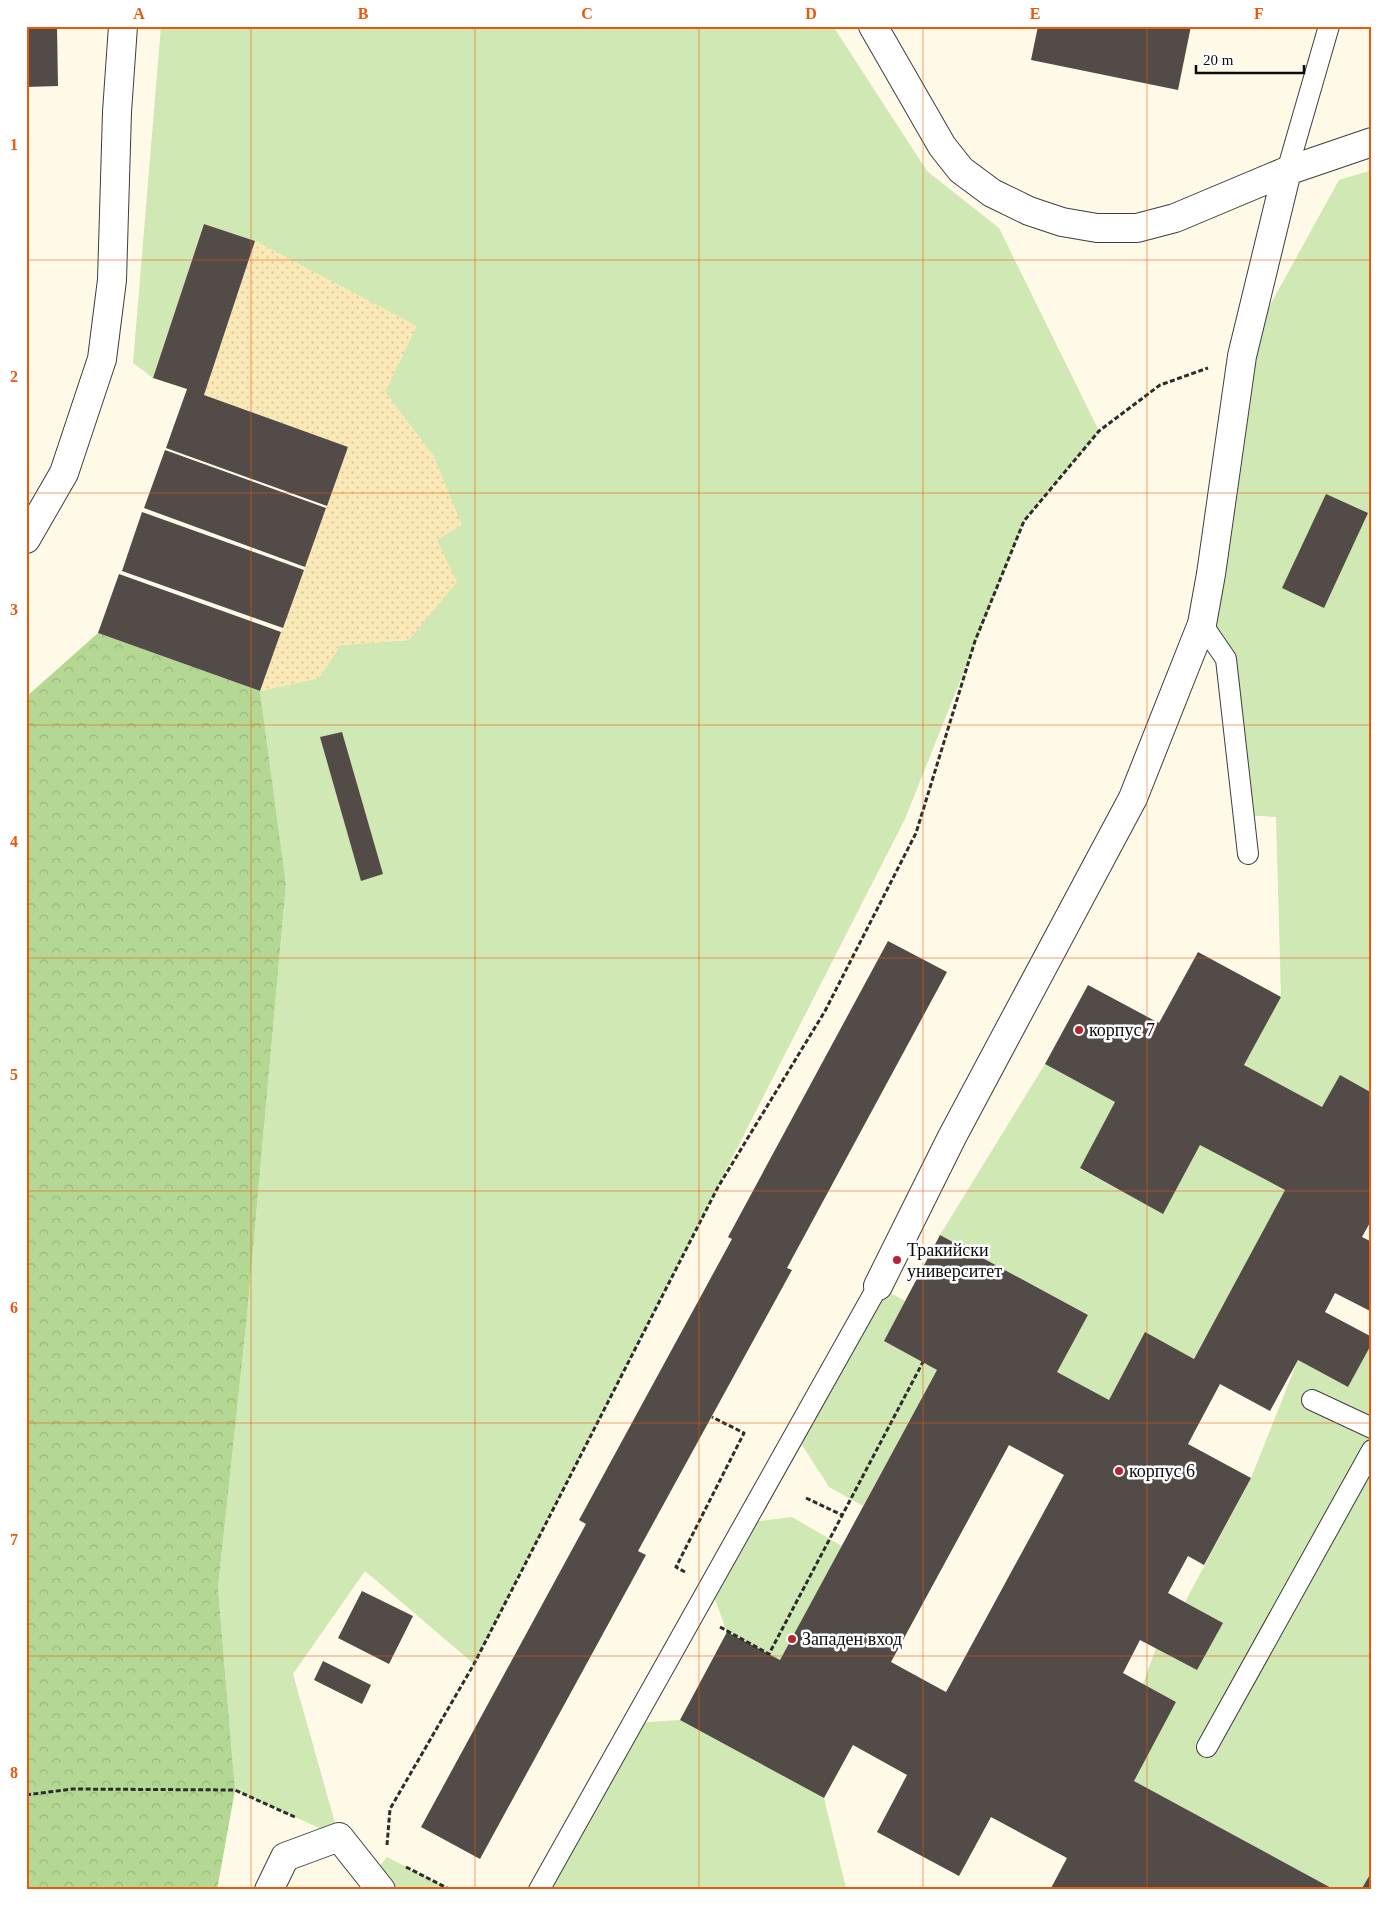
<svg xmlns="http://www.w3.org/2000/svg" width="1398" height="1916" viewBox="0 0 1398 1916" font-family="'Times New Roman',serif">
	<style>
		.grass { fill: #d0e8b4 }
		.forest { fill: url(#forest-crowns) }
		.sand { fill: url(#sand-dots) }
		.building { fill: #534b47; fill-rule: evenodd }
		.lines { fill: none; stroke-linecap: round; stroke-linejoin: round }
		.lane-casing { stroke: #3e3e3e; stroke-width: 22 }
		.street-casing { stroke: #3e3e3e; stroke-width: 30 }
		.path { stroke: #2d2d2d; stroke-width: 3; stroke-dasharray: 5 2.5; stroke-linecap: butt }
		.lane { stroke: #fff; stroke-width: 20 }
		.street { stroke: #fff; stroke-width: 28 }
		.grid { fill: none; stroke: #e8590c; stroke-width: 1; stroke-opacity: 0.55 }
		.poi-dot { fill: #b82531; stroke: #fff; stroke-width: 2 }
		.labels { text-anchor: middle; stroke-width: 5; stroke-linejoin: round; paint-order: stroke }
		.poi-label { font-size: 18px; fill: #0b0b0b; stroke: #fff; text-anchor: start }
		.neatline { fill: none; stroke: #e8590c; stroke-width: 2 }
		.grid-label { font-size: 16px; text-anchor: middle; font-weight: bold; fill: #e8590c }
	</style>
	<defs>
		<pattern id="forest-crowns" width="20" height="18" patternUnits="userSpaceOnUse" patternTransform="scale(1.25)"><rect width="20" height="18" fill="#b4d893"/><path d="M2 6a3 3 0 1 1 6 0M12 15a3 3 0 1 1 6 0" fill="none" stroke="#99b87d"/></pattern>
		<pattern id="sand-dots" width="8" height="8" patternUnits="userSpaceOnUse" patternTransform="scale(1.25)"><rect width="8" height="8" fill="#fae8b6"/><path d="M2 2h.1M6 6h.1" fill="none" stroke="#d5c69b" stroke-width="1.8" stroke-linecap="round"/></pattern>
	</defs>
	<rect width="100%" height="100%" fill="#fffae8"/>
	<!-- grass -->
	<path class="grass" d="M161 26H833L927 171 999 228 1099 431 1024 521 905 819 474 1664 365 1571 293 1674 339 1837 235 1790 218 1588 247 1316 286 884 260 691 319 678 340 645 409 640 437 540 434 457 385 392 416 326 255 241 204 224 153 378 133 363Z
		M1372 170V1093L1340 1076 1322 1107 1244 1065 1281 997 1276 817 1244 815 1226 659 1202 624 1242 356 1339 180Z
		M1045 1064 1115 1102 1080 1169 1163 1213 1200 1145 1285 1190 1194 1359 1145 1333 1109 1400 1057 1372 1088 1315 940 1235Z
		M878 1286 905 1301 884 1341 937 1370 863 1506 829 1487 795 1434Z
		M1372 1342V1871L1361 1890H1335L1134 1781 1176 1702 1143 1684 1156 1648 1197 1670 1223 1623 1185 1602 1251 1478 1298 1360 1348 1387Z
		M792 1517 842 1546 780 1660 727 1632 710 1586 745 1523Z
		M680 1720 824 1798 846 1888 849 1890H539L633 1723Z
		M387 1857 451 1890H400L378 1868Z"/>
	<!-- forest -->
	<path class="forest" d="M98 633 260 691 286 884 247 1316 218 1588 235 1790 217 1890H26V697Z"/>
	<!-- sand -->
	<path class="sand" d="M255 241 417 326 385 392 434 457 462 525 437 540 457 582 409 640 341 645 319 678 260 691 348 447 204 395Z"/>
	<!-- building -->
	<path class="building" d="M26 26H57L58 86 26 87Z
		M1038 26H1191L1178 90 1031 60Z
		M204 224 255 241 204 395 348 447 327 506 166 448 187 389 153 378Z
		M165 450 326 508 305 567 144 508Z
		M1326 494 1368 513 1324 608 1282 588Z
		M142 512 304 570 283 628 122 571Z
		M119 574 281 632 260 691 98 633Z
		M342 732 383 874 361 881 320 737Z
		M888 941 947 972 787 1268 792 1270 638 1551 646 1555 480 1859 421 1827 586 1524 579 1520 732 1239 728 1237Z
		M1198 952 1281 997 1244 1065 1322 1107 1340 1075 1372 1093V1219L1362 1237 1372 1242V1312L1335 1293 1325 1312 1372 1337V1343L1348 1387 1298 1360 1270 1411 1220 1384 1188 1444 1251 1478 1204 1565 1188 1556 1168 1593 1223 1623 1197 1670 1140 1640 1123 1673 1176 1702 1134 1781 1335 1890H1050L1067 1858 991 1817 959 1876 877 1832 907 1775 853 1745 824 1798 680 1720 727 1632 780 1660 937 1370 884 1341 940 1235 1088 1315 1057 1372 1109 1400 1145 1332 1194 1359 1285 1190 1200 1145 1163 1214 1080 1168 1115 1102 1045 1064 1088 985 1159 1023ZM1009 1445 1064 1475 946 1692 891 1662Z
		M362 1591 413 1616 389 1664 338 1638Z
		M323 1661 371 1685 362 1704 314 1680Z
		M1372 1871V1890H1361Z"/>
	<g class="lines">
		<!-- lane casing -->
		<g class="lane-casing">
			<path id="lane" d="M1287 171 1329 26
				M1202 624 1226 659 1248 854
				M1312 1400 1372 1428
				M1207 1747 1372 1450
				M539 1890 878 1286"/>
		</g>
		<!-- street casing -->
		<g class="street-casing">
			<path id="street" d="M873 26 942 146 961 170 992 193 1029 211 1062 222 1097 228H1137L1175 218 1287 171 1372 142
				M26 539 64 473 102 359 112 280 117 112 123 26
				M878 1286 952 1137 1133 798 1202 624 1211 574 1242 356 1287 171
				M269 1890 285 1857 339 1837 381 1890"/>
		</g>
		<!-- path -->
		<path class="path" d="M806 1498 842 1515
			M685 1572 676 1567 744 1433 712 1417
			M720 1627 769 1654 923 1362
			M26 1795 72 1789 235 1790 297 1818
			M387 1845 390 1809 474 1664 718 1187 825 1011 916 833 975 641 1024 521 1099 431 1160 385 1208 368
			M406 1867 451 1890"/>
		<!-- lane -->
		<use href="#lane" class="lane"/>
		<!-- street -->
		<use href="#street" class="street"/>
	</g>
	<!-- grid -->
	<path class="grid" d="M251 26V1890M475 26V1890M699 26V1890M923 26V1890M1147 26V1890M26 260H1372M26 493H1372M26 725H1372M26 958H1372M26 1191H1372M26 1423H1372M26 1656H1372"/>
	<!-- markers -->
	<g class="poi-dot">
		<circle cx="1079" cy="1030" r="5"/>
		<circle cx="897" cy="1260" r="5"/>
		<circle cx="1119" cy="1471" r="5"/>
		<circle cx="792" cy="1639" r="5"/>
	</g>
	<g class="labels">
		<!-- poi labels -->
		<g class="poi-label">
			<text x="1089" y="1036">корпус 7</text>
			<text x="907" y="1256">Тракийски<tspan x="907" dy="21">университет</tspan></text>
			<text x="1129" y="1477">корпус 6</text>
			<text x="802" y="1645">Западен вход</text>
		</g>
	</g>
	<!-- border -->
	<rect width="1398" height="1916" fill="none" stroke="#ffffff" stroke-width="55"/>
	<!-- scale -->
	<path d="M1196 65v8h108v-8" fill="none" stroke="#0b0b0b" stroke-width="2.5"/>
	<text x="1203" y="65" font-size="15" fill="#0b0b0b" stroke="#ffffff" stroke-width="4" paint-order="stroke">20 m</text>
	<rect x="28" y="28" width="1342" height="1860" class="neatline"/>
	<g class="grid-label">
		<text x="139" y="19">A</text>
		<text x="363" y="19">B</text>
		<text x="587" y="19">C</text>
		<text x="811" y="19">D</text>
		<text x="1035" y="19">E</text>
		<text x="1259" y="19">F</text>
		<text x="14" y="150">1</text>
		<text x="14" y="382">2</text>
		<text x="14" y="615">3</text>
		<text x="14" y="847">4</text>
		<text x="14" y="1080">5</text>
		<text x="14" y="1313">6</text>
		<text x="14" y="1545">7</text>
		<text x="14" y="1778">8</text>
	</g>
</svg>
